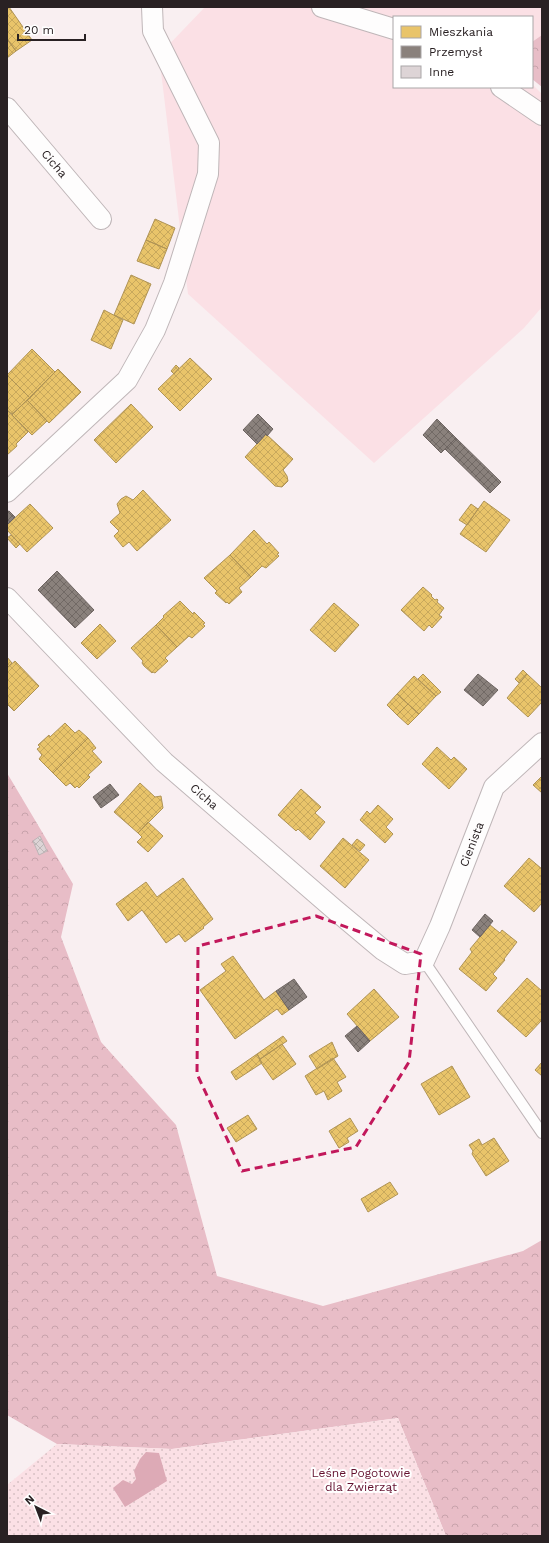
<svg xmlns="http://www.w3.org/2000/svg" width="549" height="1543" viewBox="0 0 549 1543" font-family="'Work Sans',sans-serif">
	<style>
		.grass { fill: #fbe0e5 }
		.forest { fill: url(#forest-crowns) }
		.park { fill: url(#park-dots) }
		.water { fill: #ddaab6 }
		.homes { fill: url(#homes-cross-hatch); stroke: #af9355 }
		.industry { fill: url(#industry-cross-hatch); stroke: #6d6461 }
		.building { fill: url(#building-cross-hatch); stroke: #bdb5b7 }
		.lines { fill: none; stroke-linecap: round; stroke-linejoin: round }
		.lane-casing { stroke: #bfb6b8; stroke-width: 12 }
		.street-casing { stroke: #bfb6b8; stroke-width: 22 }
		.lane { stroke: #fefdfd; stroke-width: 10 }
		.street { stroke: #fefdfd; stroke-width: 20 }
		.marked { fill: none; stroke: #c2185b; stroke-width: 3; stroke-dasharray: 8 5; stroke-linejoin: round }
		.labels { text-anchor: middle; stroke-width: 4; stroke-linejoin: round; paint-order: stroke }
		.street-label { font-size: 12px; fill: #292123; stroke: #fff }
		.park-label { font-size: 12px; fill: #62102e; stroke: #fff }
	</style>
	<defs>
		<pattern id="forest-crowns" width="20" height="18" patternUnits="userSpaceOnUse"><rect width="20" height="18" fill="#e8bdc7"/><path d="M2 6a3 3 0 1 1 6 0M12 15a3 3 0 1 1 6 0" fill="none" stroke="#c7a2ab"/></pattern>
		<pattern id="park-dots" width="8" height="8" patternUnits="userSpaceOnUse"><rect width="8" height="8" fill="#fbe0e5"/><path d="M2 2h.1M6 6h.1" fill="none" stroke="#d7c0c4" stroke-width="1.8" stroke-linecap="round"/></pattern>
		<pattern id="homes-cross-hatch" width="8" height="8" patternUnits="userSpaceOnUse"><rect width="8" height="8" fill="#e9c46a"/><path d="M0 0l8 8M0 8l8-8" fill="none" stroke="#c8a85c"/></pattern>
		<pattern id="industry-cross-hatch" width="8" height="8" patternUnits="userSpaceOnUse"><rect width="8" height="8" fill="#8a817c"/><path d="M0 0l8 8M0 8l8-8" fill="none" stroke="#716965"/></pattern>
		<pattern id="building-cross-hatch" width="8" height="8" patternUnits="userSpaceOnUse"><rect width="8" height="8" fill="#ddd4d6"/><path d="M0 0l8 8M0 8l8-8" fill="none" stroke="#beb6b7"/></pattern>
	</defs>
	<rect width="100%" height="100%" fill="#f9eff1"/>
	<!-- grass -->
	<path class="grass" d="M205 7H542V35L532 42V17H394V87H532V84L542 94V307L524 328 374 463 188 294 159 55Z"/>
	<!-- forest -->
	<path class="forest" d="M542 35V87L532 79V42Z
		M7 773 73 884 61 937 101 1042 176 1125 217 1276 323 1306 523 1251 542 1240V1536H446L398 1418 172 1449 57 1444 7 1415Z"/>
	<!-- park -->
	<path class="park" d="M398 1418 446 1536H7V1485L57 1444 172 1449Z"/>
	<!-- water -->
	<path class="water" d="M146 1452 159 1453 167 1481 125 1507 113 1488 123 1480 132 1484 136 1479 134 1471 140 1459Z"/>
	<!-- homes -->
	<path class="homes" d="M7 7H9L32 40 16 51 7 39Z
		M7 39 16 51 7 58Z
		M155 219 175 228 167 249 146 240Z
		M146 240 167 249 159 269 137 261Z
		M131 275 151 284 134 324 114 315Z
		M104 310 123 320 111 349 91 340Z
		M32 349 55 372 30 398 7 375Z
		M190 358 212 379 180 411 158 389Z
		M176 365 179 368 174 374 171 371Z
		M58 369 81 392 49 423 27 400Z
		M7 375 30 398 12 414 7 410Z
		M27 400 47 421 32 435 12 415Z
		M131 404 153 427 116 463 94 440Z
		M7 410 28 432 16 444 17 446 7 455Z
		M266 434 293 459 283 470 287 476 288 481 282 487 275 486 245 457Z
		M143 490 171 520 137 551 129 542 123 547 114 536 119 531 110 522 120 513 117 504 121 499 126 496 133 500Z
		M484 501 510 520 486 552 460 534Z
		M30 504 53 528 27 552 7 530V525Z
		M471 504 478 509 467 525 459 520Z
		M254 530 267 544 269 542 279 553 277 554 279 556 266 568 262 566 251 577 230 555Z
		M11 535 20 544 16 548 7 538Z
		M230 555 251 577 239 588 242 592 229 604 227 602 226 603 215 593 217 591 204 578Z
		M423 587 432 595 431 596 435 600 437 599 438 600 437 602 444 608 439 615 442 617 432 628 429 625 424 631 401 610Z
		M180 601 193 614 194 612 205 623 203 624 205 626 192 638 189 636 177 647 156 625 164 617 163 616Z
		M334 603 359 625 335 652 310 630Z
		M100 624 116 641 97 659 81 643Z
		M156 625 177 647 165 658 168 661 155 673 153 672 152 673 144 666 142 663 143 661 131 648Z
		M7 657 12 663 7 668Z
		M15 661 39 686 14 711 7 704V668Z
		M523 670 527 674 519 683 515 679Z
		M423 674 441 692 436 696 418 679Z
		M527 674 542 688V702L528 717 507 698Z
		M414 676 436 696 419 714 397 694Z
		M397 694 408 704 397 715 387 705Z
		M408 704 419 714 408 725 397 715Z
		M65 723 75 733 79 730 88 738 53 773 39 759 42 755 37 749 40 747 38 745 49 735 50 737Z
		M88 738 96 748 92 751 102 762 88 775 90 777 79 788 77 786 75 788 70 783 66 786 53 773Z
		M437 747 451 760 454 757 467 769 449 789 422 764Z
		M542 776V793L533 785Z
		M140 783 155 797 161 796 163 808 138 833 114 812Z
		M301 789 321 807 315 813 325 822 310 840 298 829 296 831 295 830 278 815Z
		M378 805 393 819 386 827 393 834 385 843 360 820 367 811 370 814Z
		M148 822 163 836 148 852 137 842 142 837 138 833Z
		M343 838 369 860 345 888 320 866Z
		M357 839 365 845 360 851 352 845Z
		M529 858 542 869V903L534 912 504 886Z
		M183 878 213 919 203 927 204 928 185 942 179 934 166 943 142 910 128 921 116 904 146 882 157 897Z
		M490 925 500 933 502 930 517 942 504 959 505 960 493 974 497 978 486 991 459 969 472 952 470 949Z
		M233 956 264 1000 276 991 289 1010 282 1015 277 1009 235 1039 200 990 226 971 221 964Z
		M527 978 542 991V1020L526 1037 497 1011Z
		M374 989 399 1017 370 1041 347 1014Z
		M283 1036 287 1041 260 1059 257 1054Z
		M332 1042 338 1056 317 1069 309 1056Z
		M282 1044 296 1064 273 1080 259 1060Z
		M257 1054 262 1063 236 1080 231 1072Z
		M333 1058 346 1077 337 1082 342 1091 328 1100 324 1091 316 1095 305 1076Z
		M542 1062V1076L535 1070Z
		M452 1066 470 1097 439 1115 421 1084Z
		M248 1115 257 1129 236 1142 227 1128Z
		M350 1118 358 1131 347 1138 349 1142 339 1148 329 1131Z
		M494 1138 509 1161 486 1176 472 1154 473 1151 469 1145 479 1139 482 1145Z
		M390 1182 398 1194 368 1212 361 1199Z"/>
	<!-- industry -->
	<path class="industry" d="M258 414 273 429 267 436 266 434 257 444 243 430Z
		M437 419 456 438 441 453 423 435Z
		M456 438 501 482 490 493 445 449Z
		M9 511 15 517 7 525V512Z
		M57 571 94 610 75 628 38 590Z
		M478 674 498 690 483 706 464 690Z
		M110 784 119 795 101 808 93 797Z
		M485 914 493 921 480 937 472 930Z
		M294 979 307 997 289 1010 276 991Z
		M357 1026 370 1041 358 1052 345 1036Z"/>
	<!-- building -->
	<path class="building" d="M40 836 47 851 39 855 33 841Z"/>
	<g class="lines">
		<!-- lane casing -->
		<g class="lane-casing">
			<path id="lane" d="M424 961 542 1133"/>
		</g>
		<!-- street casing -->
		<g class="street-casing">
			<g id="street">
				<path d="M322 7 394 29"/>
				<path d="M501 87 542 115"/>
				<path id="s1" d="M7 108 101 219"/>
				<path d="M7 492 127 380 155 330 174 283 208 174 209 143 153 31 152 7"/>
				<path id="s2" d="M7 598 164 762 334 909 383 950 405 964 424 961 440 926 494 787 542 743"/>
			</g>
		</g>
		<!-- lane -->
		<use href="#lane" class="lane"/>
		<!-- street -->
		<use href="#street" class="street"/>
	</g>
	<!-- marked area -->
	<path class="marked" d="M316 916 421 954 409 1062 356 1147 242 1171 197 1074 198 946Z"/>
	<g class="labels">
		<!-- street labels -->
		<g class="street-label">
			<text dy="4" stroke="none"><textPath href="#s1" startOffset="73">Cicha</textPath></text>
			<text dy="4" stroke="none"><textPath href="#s2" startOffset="280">Cicha</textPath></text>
			<text dy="4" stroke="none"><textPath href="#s2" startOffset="687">Cienista</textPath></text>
		</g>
		<!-- park labels -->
		<g class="park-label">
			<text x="361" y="1477">Leśne Pogotowie<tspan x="361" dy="14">dla Zwierząt</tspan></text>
		</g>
	</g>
	<!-- border -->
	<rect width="549" height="1543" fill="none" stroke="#292123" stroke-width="16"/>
	<!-- legend -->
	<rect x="393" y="16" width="140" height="72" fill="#ffffff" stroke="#a9a6a7"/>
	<rect x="401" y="26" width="20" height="12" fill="#e9c46a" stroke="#a9a6a7"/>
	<text x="429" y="36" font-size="12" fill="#292123">Mieszkania</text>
	<rect x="401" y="46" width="20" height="12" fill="#8a817c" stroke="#a9a6a7"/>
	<text x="429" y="56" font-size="12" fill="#292123">Przemysł</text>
	<rect x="401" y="66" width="20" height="12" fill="#ddd4d6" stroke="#a9a6a7"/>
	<text x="429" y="76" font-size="12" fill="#292123">Inne</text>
	<!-- north arrow -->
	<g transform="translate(36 1507) rotate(318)" stroke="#ffffff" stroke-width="3" paint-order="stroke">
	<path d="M0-3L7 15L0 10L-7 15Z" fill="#292123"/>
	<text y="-6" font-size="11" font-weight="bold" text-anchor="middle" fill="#292123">N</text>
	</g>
	<!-- scale -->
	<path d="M18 34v6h67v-6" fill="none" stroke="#292123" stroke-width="2"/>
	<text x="24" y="34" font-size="12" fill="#292123" stroke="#ffffff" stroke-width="3" paint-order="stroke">20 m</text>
</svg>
